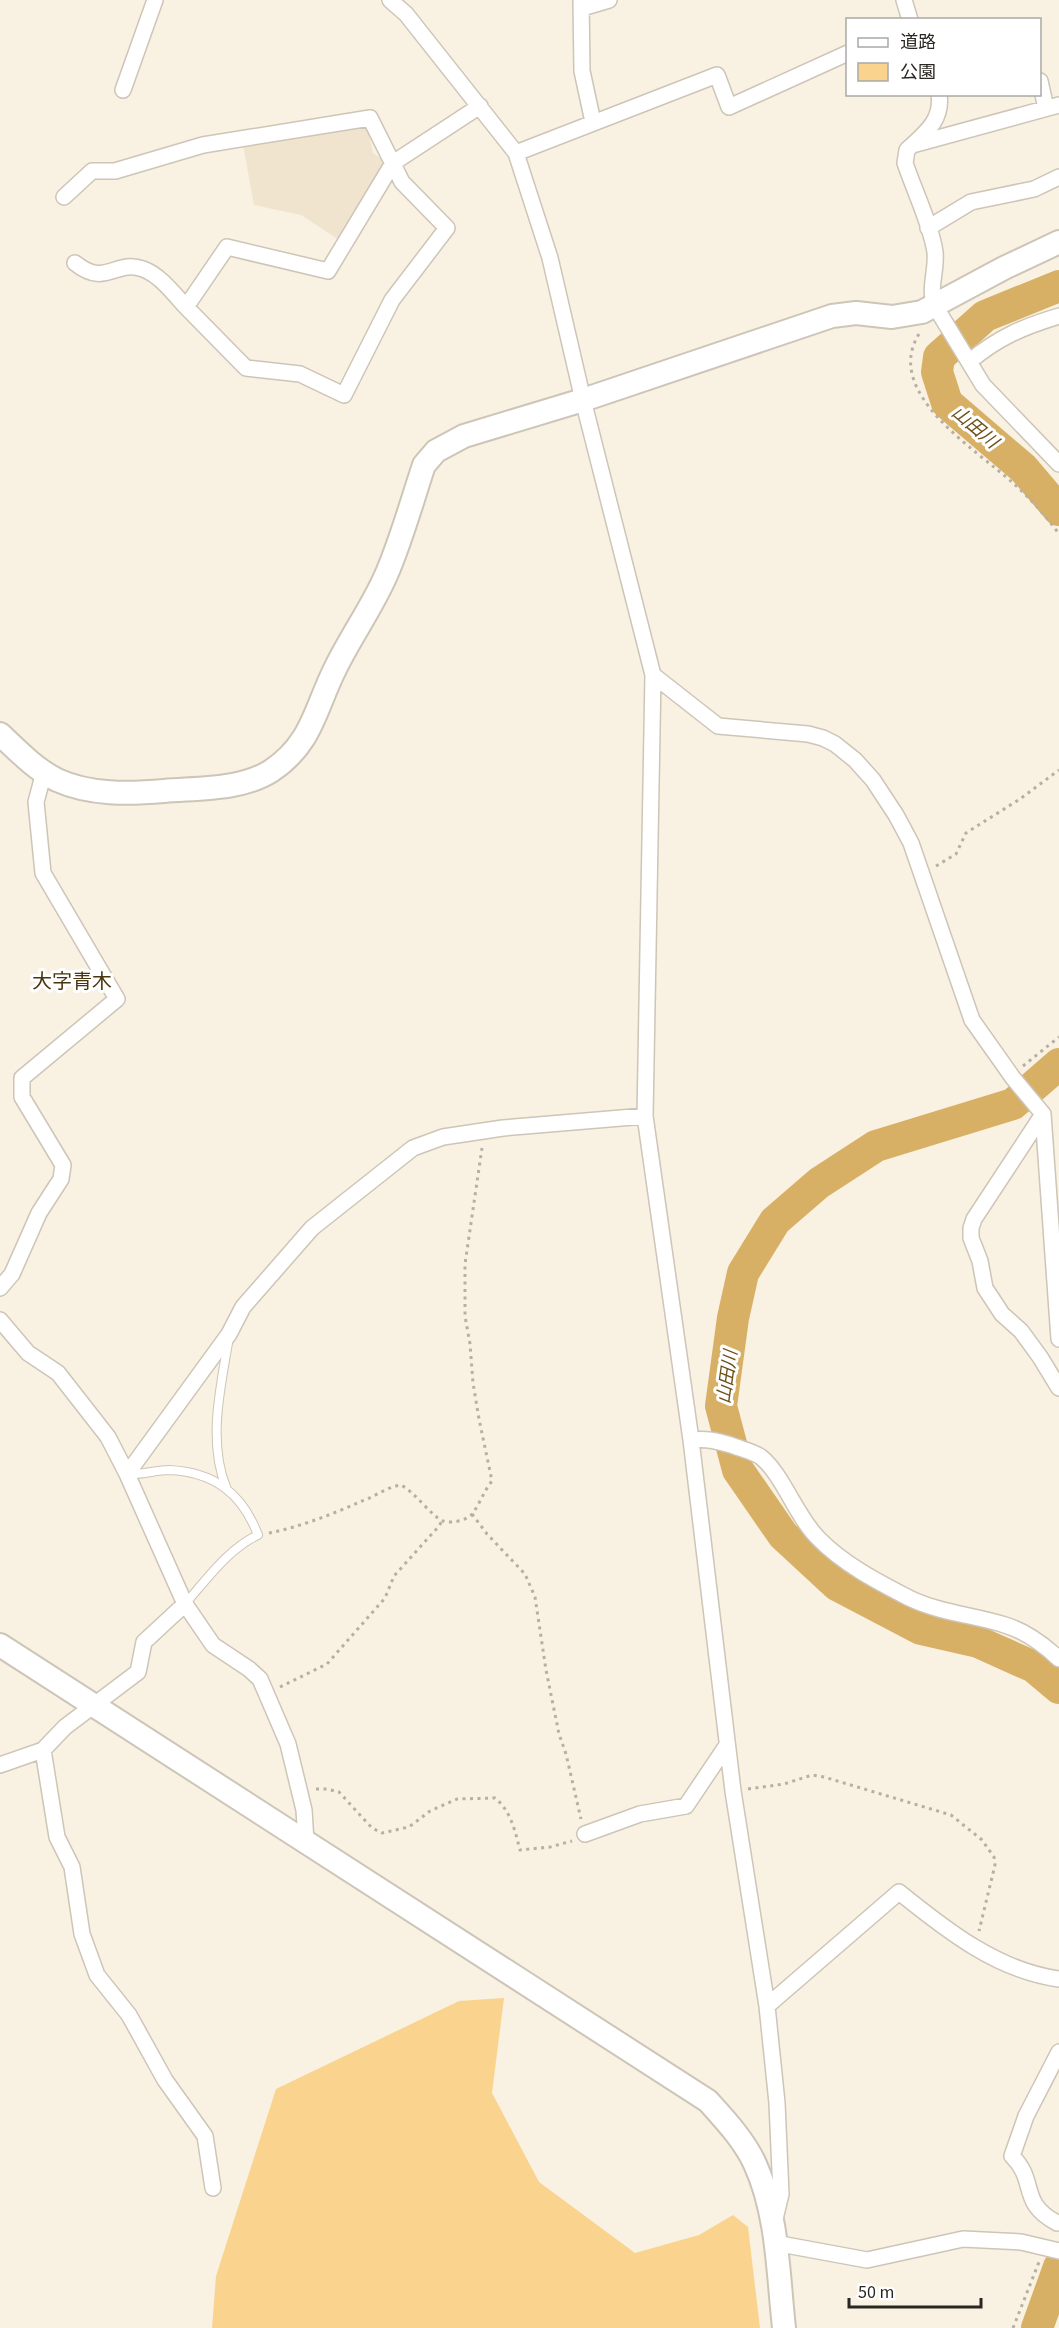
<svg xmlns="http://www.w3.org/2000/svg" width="1059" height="2328" viewBox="0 0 1059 2328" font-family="'Source Sans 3','Noto Sans JP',sans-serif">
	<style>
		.built { fill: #f0e4ce }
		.green { fill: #fad48e }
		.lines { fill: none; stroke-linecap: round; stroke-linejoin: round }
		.river { stroke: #d8b065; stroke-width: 32 }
		.lane-casing { stroke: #cdc5b7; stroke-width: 10 }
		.street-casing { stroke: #cdc5b7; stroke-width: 18 }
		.secondary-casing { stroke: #cdc5b7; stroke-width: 26 }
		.path { stroke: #b6b0a4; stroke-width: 3; stroke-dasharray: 3 4.5; stroke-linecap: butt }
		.lane { stroke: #fff; stroke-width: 8 }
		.street { stroke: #fff; stroke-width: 15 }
		.secondary { stroke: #fff; stroke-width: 22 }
		.labels { text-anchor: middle; stroke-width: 6; stroke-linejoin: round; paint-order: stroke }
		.water-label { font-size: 18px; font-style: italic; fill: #6c5018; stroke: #fff }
		.quarter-label { font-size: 20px; fill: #48350e; stroke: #fff }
	</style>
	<rect width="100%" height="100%" fill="#f9f1e2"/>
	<!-- built -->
	<path class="built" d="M366 122 373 153 386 162 339 240 301 215 254 205 243 145Z"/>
	<!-- green -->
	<path class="green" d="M504 1998 492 2093 539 2182 635 2253 699 2235 733 2215 748 2227 760 2328H212L216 2276 276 2089 459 2001Z"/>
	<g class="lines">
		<!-- river -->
		<path class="river" d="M1059 286 985 316 939 357 937 372 947 403 1023 468 1059 510
			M1059 1064 1013 1104 876 1146 819 1183 775 1221 743 1273 733 1318 721 1406 738 1470 783 1535 837 1585 921 1629 978 1642 1034 1667 1059 1688
			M1037 2328 1059 2267"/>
		<!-- lane casing -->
		<g class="lane-casing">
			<path id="lane" d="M127 1474C143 1475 155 1470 169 1470 214 1472 242 1493 258 1535 228 1549 207 1579 185 1604
				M226 1487C208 1442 220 1390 228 1343"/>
		</g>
		<!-- street casing -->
		<g class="street-casing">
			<path id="street" d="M390 0 406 14 516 153 550 258 583 400 653 675 645 1116 691 1440 733 1791 767 2006 777 2103 781 2194 775 2219
				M581 0 582 71 593 122
				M904 0 910 20
				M582 8 609 0
				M1040 81 1046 108
				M123 90 155 0
				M939 94C943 121 924 134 907 150L905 163C914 190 931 225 935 252 937 271 928 288 935 306L983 385 1059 464
				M916 144 1059 105
				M516 153 717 75 729 107 848 53
				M64 197 92 171H115L203 145 370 118 402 182 447 228 392 300 344 395 300 374 246 368 186 307 227 247 328 271 393 163 480 106
				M928 228 971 202 1034 189 1059 177
				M75 263C106 288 115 259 143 269 160 275 174 294 186 307
				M970 361C999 337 1023 327 1059 316
				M653 675 718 726 808 734 823 738 835 744 855 760 873 780 896 815 911 843 972 1020 1013 1078 1043 1114 1059 1339
				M1043 1114 974 1219 971 1228V1238L980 1261 985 1288 1002 1314 1021 1331 1040 1357 1059 1388
				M0 1288 12 1274 39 1213 61 1179 63 1165 22 1097V1078L117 999 43 873 36 802 44 772
				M0 1320 28 1353 58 1373 108 1437 127 1474 185 1604 213 1645 249 1669 260 1679 288 1744 304 1810 306 1842
				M691 1440C706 1438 717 1441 731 1445 741 1449 752 1451 761 1457 783 1475 796 1516 818 1538 843 1564 878 1582 909 1598 940 1613 974 1615 1005 1625 1025 1631 1044 1645 1059 1659
				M127 1474 229 1334 243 1307 312 1228 413 1148 443 1137 503 1128 645 1116
				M43 1750 57 1837 72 1867 82 1934 97 1975 129 2015 165 2080 205 2136 213 2188
				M0 1765 43 1750 65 1727 138 1672 144 1642 185 1604
				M585 1834 640 1814 686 1806 727 1745
				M767 2006 899 1892C946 1930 998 1971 1059 1979
				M1057 2223C1018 2202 1038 2182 1012 2156L1026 2116 1059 2052
				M775 2243 867 2260 963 2239 1021 2242 1059 2251"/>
		</g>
		<!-- secondary casing -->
		<g class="secondary-casing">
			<path id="secondary" d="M0 734C17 750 35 769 57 780 90 795 129 794 164 791 199 788 241 790 271 771 312 744 315 709 335 669 351 636 373 606 387 573 402 538 412 501 424 465L436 451 464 436 583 400 832 316 856 313 892 317 922 312 1004 268 1059 242
				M0 1645 708 2101C725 2120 744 2140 755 2164 778 2214 778 2274 784 2328"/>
		</g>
		<!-- path -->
		<path class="path" d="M919 334C882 393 977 450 1013 483 1030 498 1046 516 1059 534
			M936 866 956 854 966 833 1020 799 1059 770
			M1023 1066 1059 1037
			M472 1514 487 1534 525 1574 535 1597 546 1670 559 1734 566 1754 581 1819
			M269 1533C300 1527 333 1514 362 1501 376 1496 387 1487 401 1485 416 1493 431 1516 443 1521 452 1524 468 1520 473 1513 480 1503 484 1491 492 1481L479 1419 473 1383 470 1344 465 1316V1264L482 1148
			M280 1687 327 1664 385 1598 394 1576 439 1526 442 1521
			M316 1789H327L339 1792 372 1828 382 1833 409 1827 430 1811 457 1799 495 1798C511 1811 515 1831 520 1850L550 1847 572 1841
			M748 1789 784 1784 812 1775 824 1777 951 1815 982 1840 994 1857 995 1865 979 1931
			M1013 2328 1039 2262"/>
		<!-- lane -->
		<use href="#lane" class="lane"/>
		<!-- street -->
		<use href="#street" class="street"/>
		<!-- secondary -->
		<use href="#secondary" class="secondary"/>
	</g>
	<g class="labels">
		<!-- water labels -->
		<g class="water-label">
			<text transform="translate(975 427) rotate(40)" y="6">山田川</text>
			<text transform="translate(727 1377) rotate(-82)" y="6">山田川</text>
		</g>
		<!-- quarter labels -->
		<g class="quarter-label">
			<text x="72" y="988">大字青木</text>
		</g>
	</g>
	<!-- legend -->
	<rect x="846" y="18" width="195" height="78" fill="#ffffff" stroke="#aaa9a7" stroke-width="1.5"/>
	<rect x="858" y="38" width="30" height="9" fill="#ffffff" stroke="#aaa9a7" stroke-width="1.5"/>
	<text x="900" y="48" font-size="18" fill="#2a2722">道路</text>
	<rect x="858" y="63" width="30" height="18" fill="#fad48e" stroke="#aaa9a7" stroke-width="1.5"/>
	<text x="900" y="78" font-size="18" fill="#2a2722">公園</text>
	<!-- scale -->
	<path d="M849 2298v9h132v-9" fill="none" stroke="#2a2722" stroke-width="3"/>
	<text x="858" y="2298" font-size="18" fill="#2a2722" stroke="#ffffff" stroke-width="4.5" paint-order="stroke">50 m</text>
</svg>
